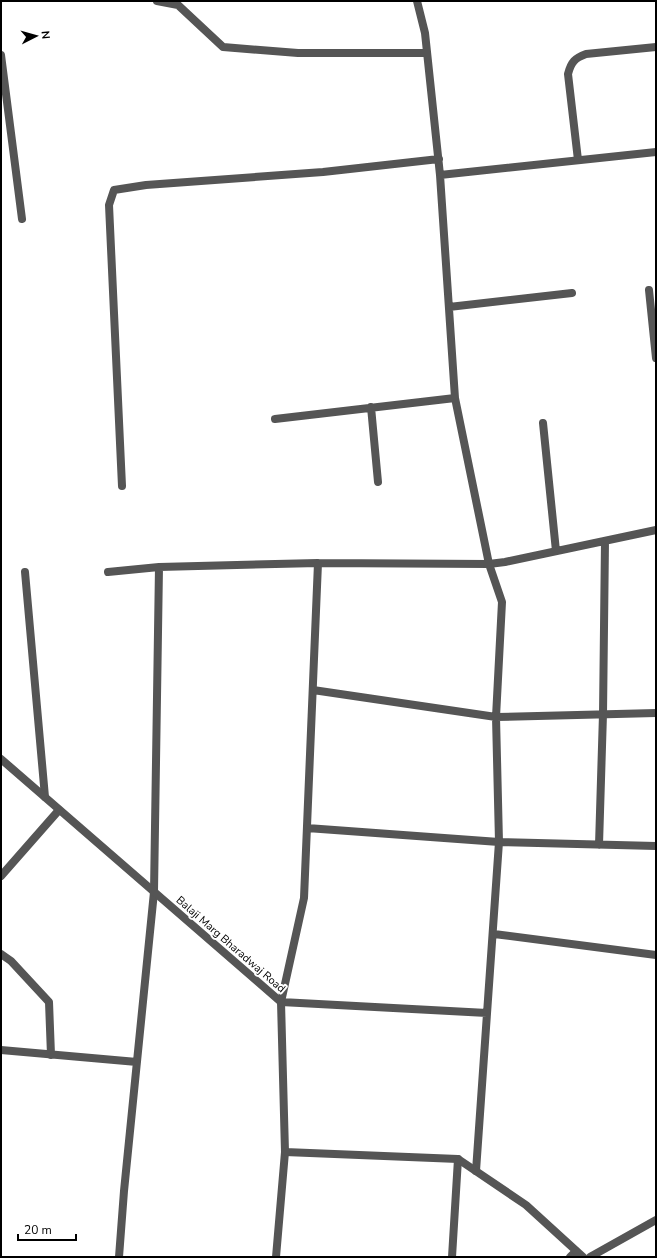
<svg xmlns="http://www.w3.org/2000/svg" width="657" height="1258" viewBox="0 0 657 1258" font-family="'Nunito Sans',sans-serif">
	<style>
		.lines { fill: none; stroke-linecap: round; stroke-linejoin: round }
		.minor { stroke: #555; stroke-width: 8 }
		.tertiary { stroke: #555; stroke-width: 8 }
		.labels { text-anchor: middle; stroke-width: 4; stroke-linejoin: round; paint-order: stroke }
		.street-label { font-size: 11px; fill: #000; stroke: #fff }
	</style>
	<rect width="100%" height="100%" fill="#fff"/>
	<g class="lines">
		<!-- minor -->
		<path class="minor" d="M157 1 178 5 223 47 298 53H427
			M417 1 425 33 440 175 455 398 489 564 502 602 496 717 499 842 476 1171
			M1 55 22 219
			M578 160 568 74C571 62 575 58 586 54L656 47
			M440 175 656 152
			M649 290 656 358
			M449 307 572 293
			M371 407 378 482
			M275 419 455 398
			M543 423 556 551
			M122 486 109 205 114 190 146 185 323 172 439 159
			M25 572 45 797
			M108 572 159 567
			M313 690 496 717 656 713
			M307 828 499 842 656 846
			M599 845 603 714 605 541
			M1 876 59 810
			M494 934 656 955
			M1 954 11 961 49 1002 51 1055
			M487 1013 281 1002 304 898 318 563 489 564 505 562 656 530
			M1 1050 137 1062
			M119 1257 124 1191 154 892 159 567 318 563
			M276 1257 285 1152
			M452 1257 458 1159
			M570 1257 576 1251
			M590 1257 656 1220"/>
		<!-- tertiary -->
		<path class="tertiary" d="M1 759 281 1002 285 1152 458 1159 526 1205 583 1257"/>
	</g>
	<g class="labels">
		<!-- street labels -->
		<g class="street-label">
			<text transform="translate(231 944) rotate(41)" y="4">Balaji Marg Bharadwaj Road</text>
		</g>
	</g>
	<!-- border -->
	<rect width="657" height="1258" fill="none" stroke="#000000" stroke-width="4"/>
	<!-- north arrow -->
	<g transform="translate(36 36) rotate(84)" stroke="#ffffff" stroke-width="3" paint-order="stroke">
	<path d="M0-3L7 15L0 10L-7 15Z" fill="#000000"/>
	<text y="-6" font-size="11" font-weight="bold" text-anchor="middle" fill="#000000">N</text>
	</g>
	<!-- scale -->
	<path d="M18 1234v6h58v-6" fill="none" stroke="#000000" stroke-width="2"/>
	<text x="24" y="1234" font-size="12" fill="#000000" stroke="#ffffff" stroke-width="3" paint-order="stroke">20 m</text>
</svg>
